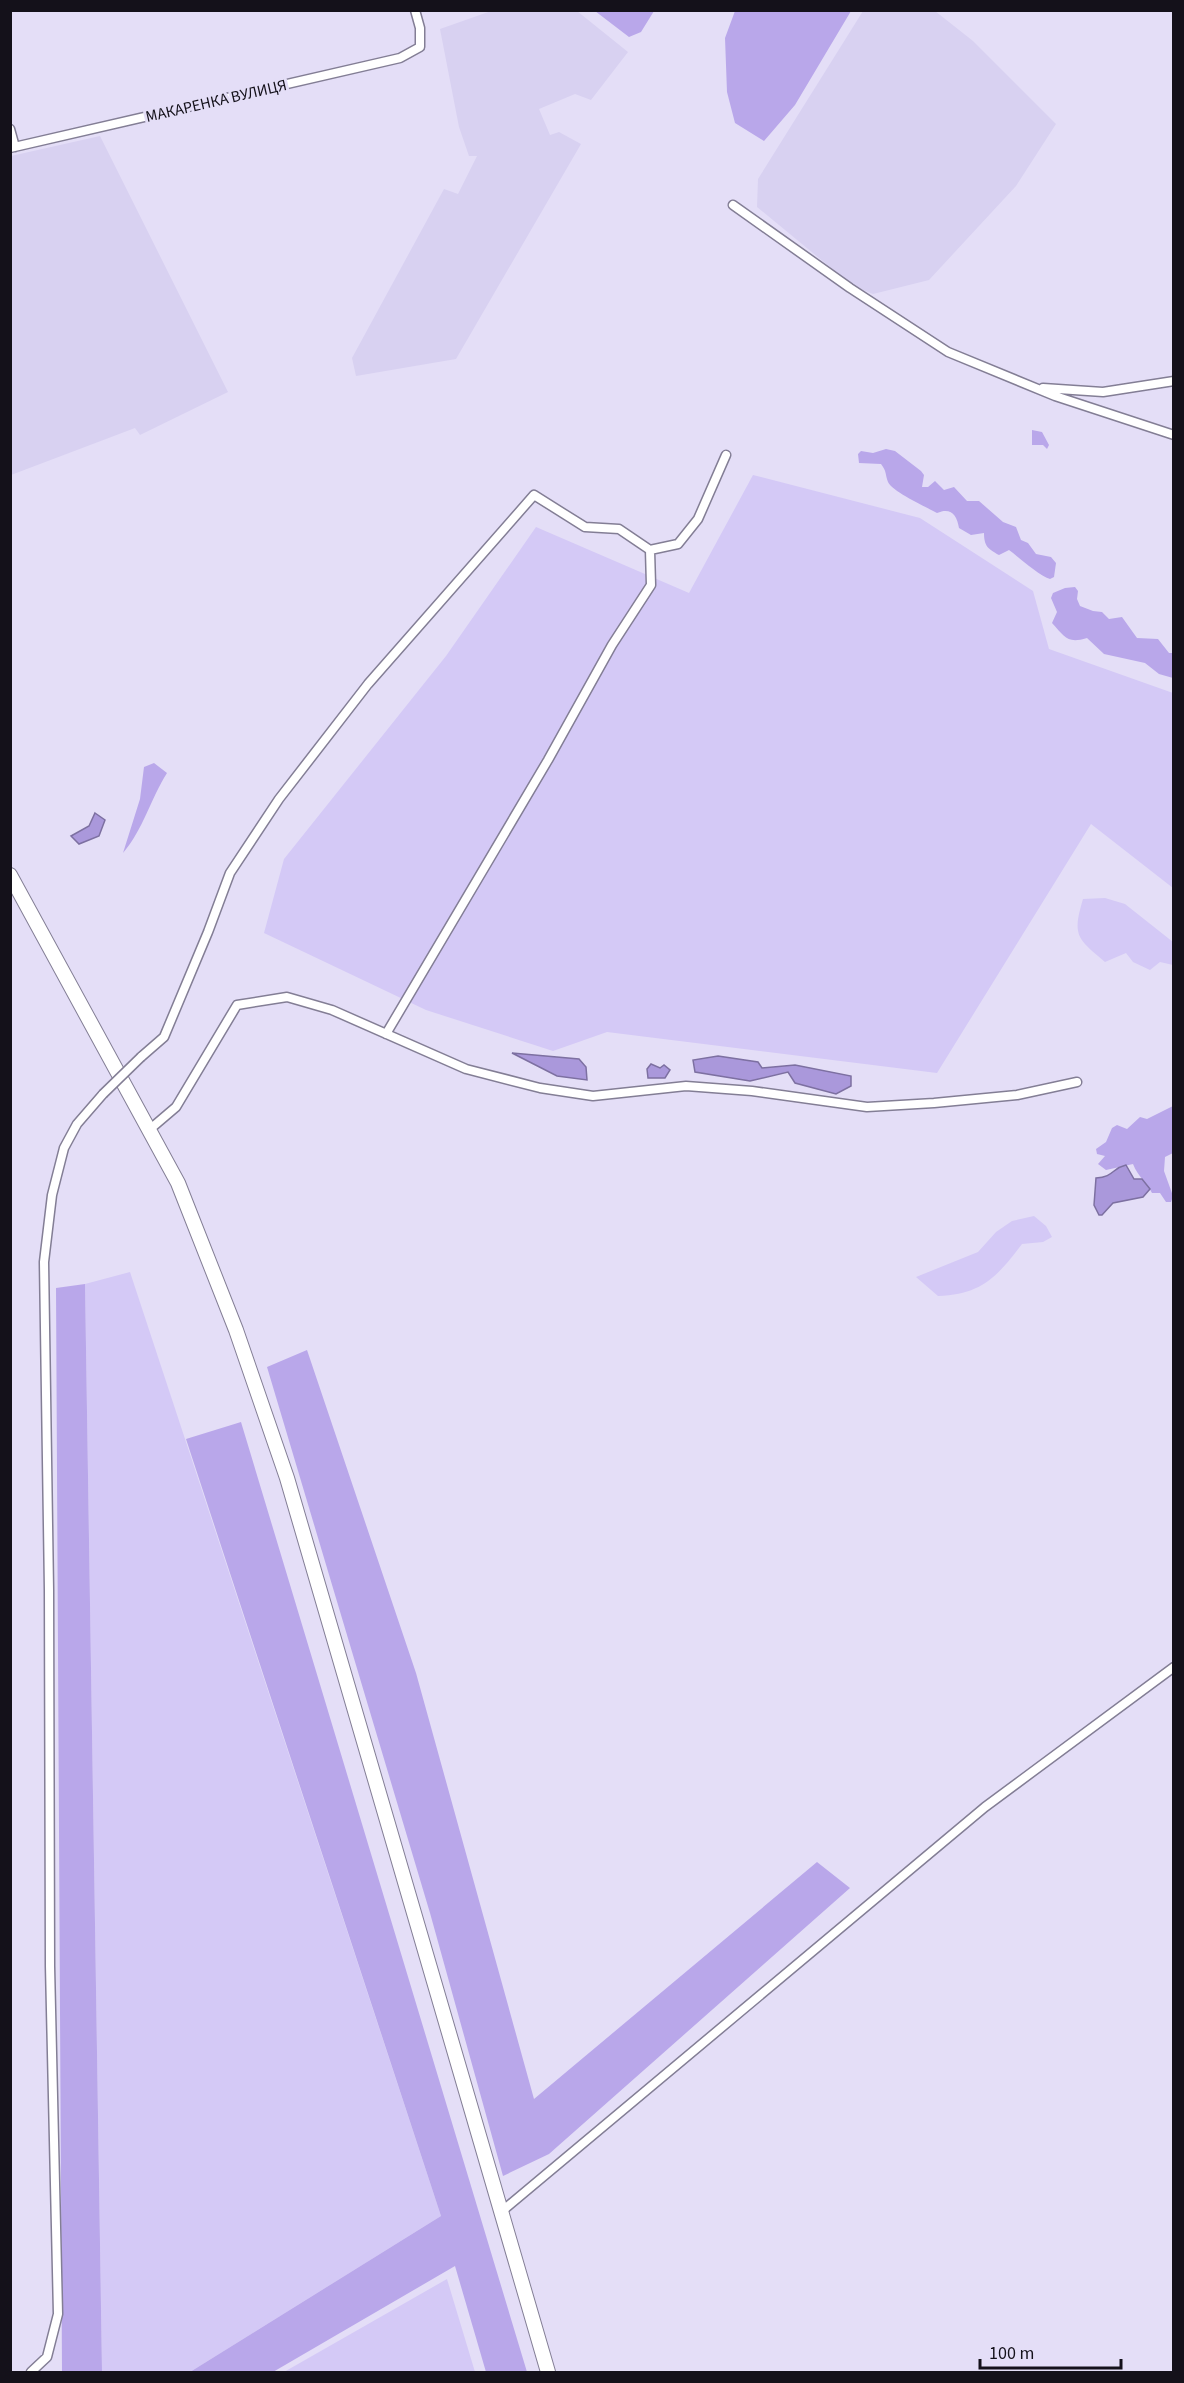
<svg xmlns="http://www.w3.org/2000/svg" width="1184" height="2383" viewBox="0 0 1184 2383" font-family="'Source Sans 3',sans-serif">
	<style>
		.built { fill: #d8d1f1 }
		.green { fill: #d4c9f6 }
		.forest { fill: #b9a7ea }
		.water { fill: #aa98db; stroke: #7d70a1; stroke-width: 1.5 }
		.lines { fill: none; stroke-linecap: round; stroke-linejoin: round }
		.minor-casing { stroke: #837e95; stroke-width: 11 }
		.primary-casing { stroke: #837e95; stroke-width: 16 }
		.minor { stroke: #fff; stroke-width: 8 }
		.primary { stroke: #fff; stroke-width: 14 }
		.minor-bridge-casing { stroke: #837e95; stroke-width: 11; stroke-linecap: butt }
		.minor-bridge { stroke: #fff; stroke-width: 8 }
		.labels { text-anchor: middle; stroke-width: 6; stroke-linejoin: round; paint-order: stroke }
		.street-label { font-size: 16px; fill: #14111a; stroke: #e4def7 }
	</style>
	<rect width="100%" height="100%" fill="#e4def7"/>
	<!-- built -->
	<path class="built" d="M494 10 577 11 628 52 591 100 575 94 539 109 550 135 559 132 581 144 456 359 356 376 352 358 444 189 458 194 477 156H469L459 127 440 29Z
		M863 11H935L973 41 1056 124 1016 186 929 280 873 294 853 286 757 207 758 179Z
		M100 136 228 392 140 435 135 428 11 475V156Z"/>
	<!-- green -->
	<path class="green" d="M753 475 920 518 1033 591 1049 649 1173 693V888L1091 824 937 1073 607 1032 553 1051 426 1010 264 933 284 859 446 656 536 527 689 593Z
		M1105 898 1125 904 1173 942V965L1160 962 1150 970 1133 962 1126 953 1105 962C1077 938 1072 936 1083 899Z
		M1034 1216 1046 1226 1052 1237 1043 1242 1022 1244C996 1278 982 1294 938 1296L916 1277 978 1252 996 1232 1012 1221Z
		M130 1272 441 2216 190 2372H102L85 1284Z
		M447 2279 475 2372H284Z"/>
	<!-- forest -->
	<path class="forest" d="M595 11H654L641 32 629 37Z
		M735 11H851L795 105 764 141 735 123 727 92 725 38Z
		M1032 430 1042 432 1049 445 1047 449 1043 445H1032Z
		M886 449 895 451 921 471 924 475 922 487H928L935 481 944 490 954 487 967 501H979L1003 522 1016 527 1021 540 1028 543 1036 554 1051 557 1056 563 1054 577 1050 579C1038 575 1021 559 1009 550L999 555C988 549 984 546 984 533L971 535 959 528C957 515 951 507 937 513 926 507 893 492 888 482 885 474 887 472 881 464L859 463 858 454 861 451 873 453Z
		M1075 587 1078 591 1077 599 1080 606 1093 611 1102 612 1109 619 1122 617 1137 638 1158 639 1169 653H1173V678L1159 674 1145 663 1104 654 1087 638C1067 644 1065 637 1052 623L1057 612 1051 598 1053 593 1065 588Z
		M154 763 167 773C151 798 143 830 123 853L140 799 144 767Z
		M1173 1106V1153L1165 1157 1164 1171 1173 1196 1171 1202H1166L1160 1193H1152C1146 1181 1138 1177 1133 1164L1106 1170 1098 1164 1105 1156 1097 1154 1096 1149 1106 1142 1112 1128 1117 1125 1127 1129 1140 1117 1147 1119Z
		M85 1284 102 2372H62L56 1288Z
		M307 1350 416 1673 534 2099 817 1862 850 1888 549 2154 503 2176 430 1913 267 1367Z
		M241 1422 527 2372H486L455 2266 273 2372H190L441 2216 186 1439Z"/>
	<!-- water -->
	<path class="water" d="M95 813 105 820 99 836 79 844 71 836 89 826Z
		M512 1053 579 1059 586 1067 587 1080 557 1076Z
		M718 1056 758 1062 762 1068 795 1065 851 1076V1086L836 1094 795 1083 788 1072 750 1081 695 1072 693 1060Z
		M651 1064 660 1068 664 1065 670 1070 665 1078H648L647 1069Z
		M1126 1165 1134 1179H1142L1150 1189 1143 1197 1113 1203 1102 1215H1099L1094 1205 1096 1178C1114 1177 1112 1168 1126 1165Z"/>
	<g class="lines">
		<!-- minor casing -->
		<g class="minor-casing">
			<path id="minor" d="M10 129 15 147
				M10 148 400 58 420 47V28L415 10
				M733 205 850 288 948 352 1055 396 1174 435
				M1043 388 1103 392 1174 381
				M386 1034 548 760 612 645 651 585 650 550
				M141 1057 164 1037 208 932 230 873 279 799 368 684 534 495 585 527 619 529 650 550 678 544 698 519 726 455
				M149 1130 176 1107 237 1005 287 997 332 1010 466 1069 540 1088 593 1096 686 1086 752 1091 867 1107 934 1103 1017 1095 1077 1082
				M501 2212 985 1807 1174 1667
				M31 2372 47 2357 58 2314 50 1966 49 1590 44 1262 52 1195 64 1148 77 1124 103 1094"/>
		</g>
		<!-- primary casing -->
		<g class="primary-casing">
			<path id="primary" d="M10 875 178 1183 236 1330 287 1478 548 2372"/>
		</g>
		<!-- minor -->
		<use href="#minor" class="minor"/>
		<!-- primary -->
		<use href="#primary" class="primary"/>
		<!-- minor-bridge casing -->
		<g class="minor-bridge-casing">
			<path id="minor-bridge" d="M103 1094 141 1057"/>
		</g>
		<!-- minor-bridge -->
		<use href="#minor-bridge" class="minor-bridge"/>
	</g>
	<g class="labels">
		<!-- street labels -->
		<g class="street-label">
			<text transform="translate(216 100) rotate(-13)" y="6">МАКАРЕНКА ВУЛИЦЯ</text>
		</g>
	</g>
	<!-- border -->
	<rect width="1184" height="2383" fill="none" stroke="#14111a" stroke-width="24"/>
	<!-- scale -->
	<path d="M980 2359v9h141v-9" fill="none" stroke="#14111a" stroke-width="3"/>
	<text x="989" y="2359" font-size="18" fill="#14111a" stroke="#e4def7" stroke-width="4.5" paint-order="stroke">100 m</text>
</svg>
